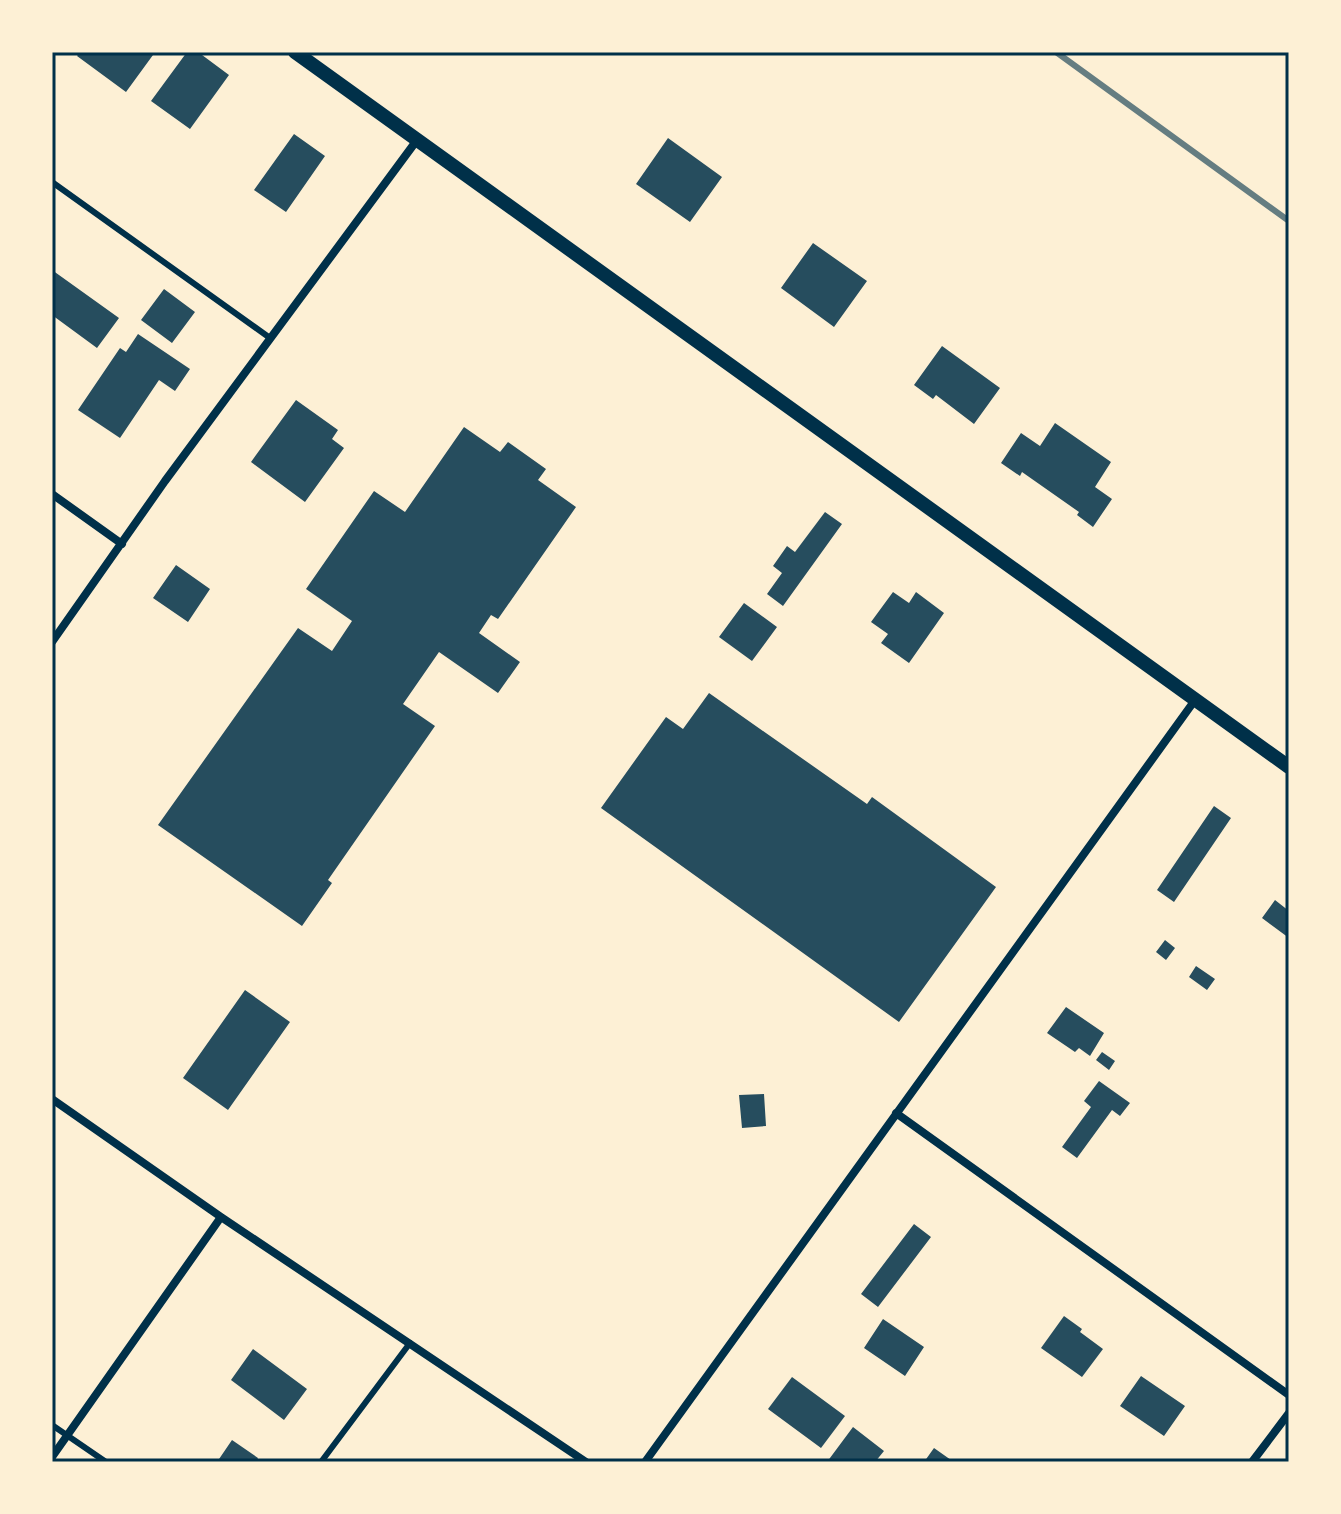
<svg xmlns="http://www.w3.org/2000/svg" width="1341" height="1514" viewBox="0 0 1341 1514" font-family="Helvetica,sans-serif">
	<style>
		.building { fill: #264d5e }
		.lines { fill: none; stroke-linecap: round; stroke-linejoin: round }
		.service { stroke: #003049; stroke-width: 6 }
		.minor { stroke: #003049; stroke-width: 8 }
		.tertiary { stroke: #003049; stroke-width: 14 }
		.rail { stroke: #657d81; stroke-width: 6 }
		.neatline { fill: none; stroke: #003049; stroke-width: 3 }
	</style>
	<rect width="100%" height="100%" fill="#fdf0d5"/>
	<!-- building -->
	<path class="building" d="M80 52H149L153 55 126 92 77 56Z
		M187 52H198L229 75 190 129 151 101Z
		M294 134 325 156 286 212 254 190Z
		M668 138 722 177 690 222 636 184Z
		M813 243 867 281 834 327 781 288Z
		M52 270 119 318 97 348 52 315Z
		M164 289 195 312 172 343 141 320Z
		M138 334 190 369 175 391 159 380 120 438 78 410 120 348 126 352Z
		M942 346 1000 388 974 424 936 395 933 399 914 385Z
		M296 400 338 430 332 439 344 448 305 502 251 462Z
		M1055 423 1111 462 1095 487 1112 499 1093 527 1077 515 1079 512 1022 472 1020 476 1001 463 1021 433 1040 446Z
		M464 427 500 452 508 442 546 469 538 480 576 507 498 619 491 615 479 633 520 662 498 693 439 652 403 704 435 726 328 880 332 883 302 926 158 825 298 628 332 651 352 621 306 589 374 491 405 512Z
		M825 512 842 524 783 606 767 594 782 573 773 566 787 546 795 552Z
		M176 565 210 589 188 622 153 598Z
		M893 592 909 603 916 592 944 613 909 663 881 643 888 634 871 622Z
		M744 603 777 627 752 661 719 637Z
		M709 693 867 804 872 797 996 887 899 1022 601 808 666 717 683 729Z
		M1214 806 1231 818 1174 902 1157 890Z
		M1275 900 1289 911V938L1262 918Z
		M1165 940 1175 948 1166 960 1156 952Z
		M1196 966 1215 979 1207 990 1189 977Z
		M245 990 290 1022 228 1110 183 1078Z
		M1066 1007 1104 1033 1090 1056 1079 1048 1075 1052 1047 1033Z
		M1102 1052 1115 1061 1109 1070 1096 1060Z
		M1099 1081 1130 1103 1120 1116 1112 1110 1077 1158 1062 1147 1091 1107 1084 1101Z
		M764 1094 766 1126 742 1128 739 1095Z
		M914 1224 931 1237 878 1307 861 1294Z
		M1064 1316 1082 1329 1080 1332 1103 1349 1082 1377 1041 1348Z
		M883 1319 924 1347 905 1376 864 1348Z
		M253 1349 307 1389 284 1420 231 1380Z
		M1141 1376 1185 1406 1164 1436 1120 1406Z
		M792 1377 845 1416 821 1448 768 1409Z
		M853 1427 884 1451 875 1462H827Z
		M232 1440 258 1458 256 1462H217Z
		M934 1448 951 1460 950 1462H924Z"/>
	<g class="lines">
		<!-- service -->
		<path class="service" d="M52 182 270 338
			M52 1425 106 1462
			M321 1462 410 1343"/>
		<!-- minor -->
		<path class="minor" d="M52 494 122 544
			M52 642 165 481 417 140
			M52 1099 221 1217 586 1462
			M896 1113 1289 1395
			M52 1457 221 1217
			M645 1462 1195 700
			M1252 1462 1289 1413"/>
		<!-- tertiary -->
		<path class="tertiary" d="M295 52 1289 767"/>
		<!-- rail -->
		<path class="rail" d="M1056 52 1289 221"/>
	</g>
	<!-- border -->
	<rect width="1341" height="1514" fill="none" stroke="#fdf0d5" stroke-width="108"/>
	<rect x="54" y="54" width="1233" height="1406" class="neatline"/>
</svg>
